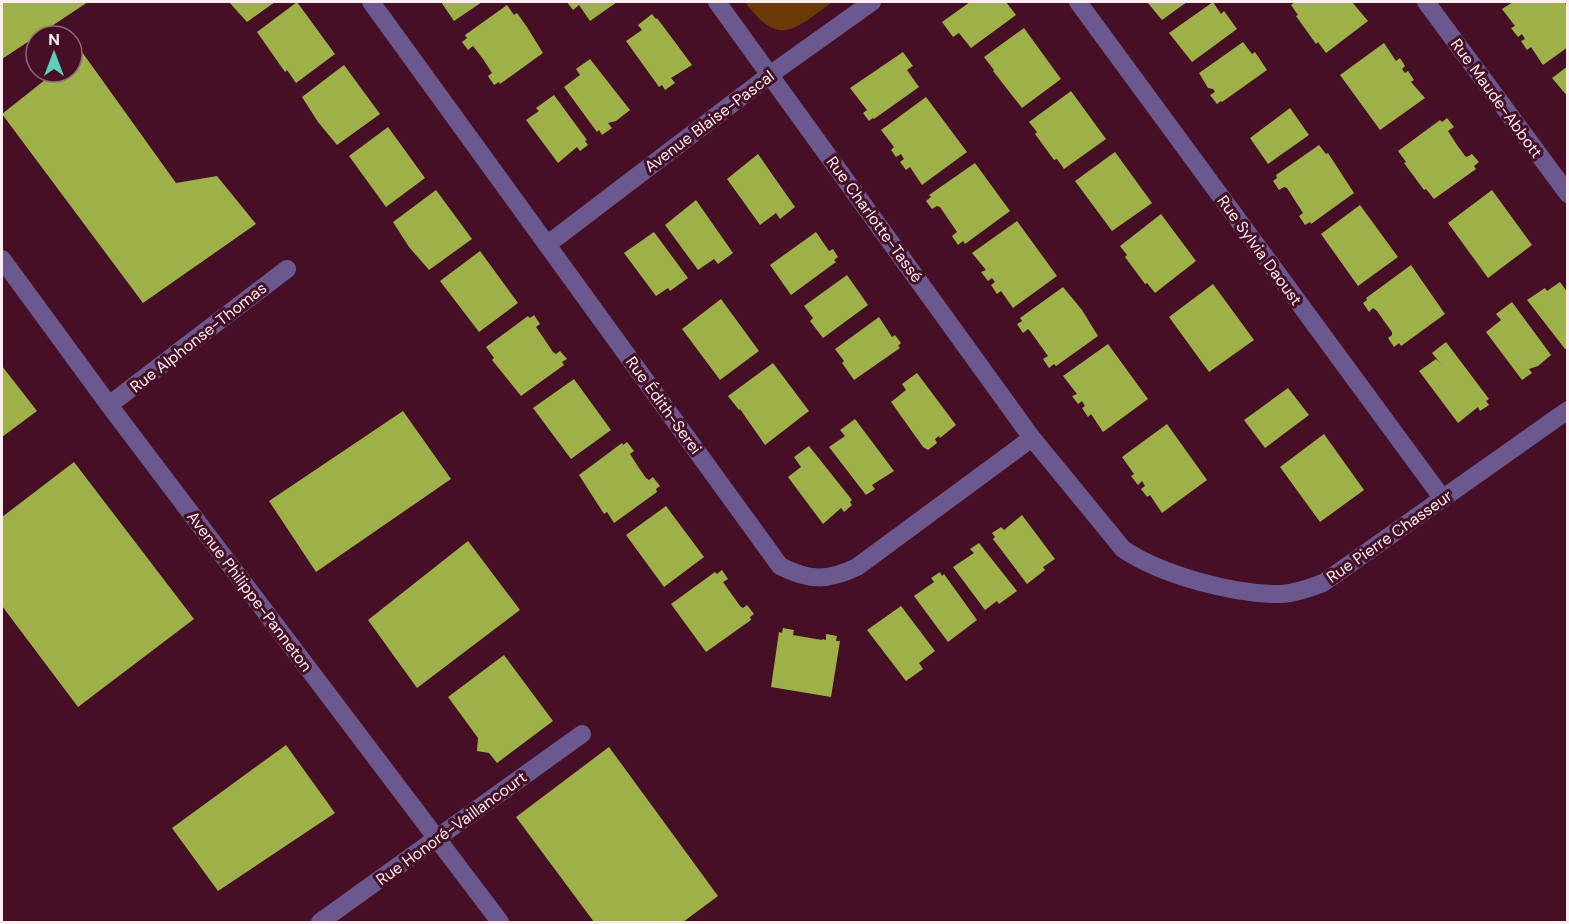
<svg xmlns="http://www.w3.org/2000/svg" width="1569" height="924" viewBox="0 0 1569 924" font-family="'DM Sans',sans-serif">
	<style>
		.green { fill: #6c3a06 }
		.building { fill: #9db148 }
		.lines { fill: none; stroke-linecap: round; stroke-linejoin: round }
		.minor { stroke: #6a588e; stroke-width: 18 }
		.labels { text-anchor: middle; stroke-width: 6; stroke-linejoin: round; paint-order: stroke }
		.street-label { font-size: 16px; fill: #feeef2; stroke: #460f26 }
	</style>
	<rect width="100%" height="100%" fill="#460f26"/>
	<!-- green -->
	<path class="green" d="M745 2H832C794 30 779 48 745 2Z"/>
	<!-- building -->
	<path class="building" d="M2 2H88L2 59Z
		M229 2H275L247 22Z
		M297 2 335 54 296 83 287 70 285 72 257 32Z
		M441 2H482L454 21Z
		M567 2H617L590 21 579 5 573 10Z
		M970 2H1006L1016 15 971 48 959 33 953 37 942 22Z
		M1147 2H1187L1162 20Z
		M1213 2 1221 14 1224 11 1237 29 1192 62 1169 33Z
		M1295 2H1352L1368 21 1326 53 1318 42 1316 44 1296 16 1298 15 1291 5Z
		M1513 2H1564L1568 6V47L1543 65 1531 47 1527 50 1521 41 1525 39 1523 36 1522 34 1518 37 1511 28 1515 26 1502 9Z
		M507 5 514 15 517 13 527 27 543 53 500 84 499 82 494 85 488 76 492 73 483 59 473 46 468 50 462 42 467 38 465 35Z
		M652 14 656 19 657 18 692 65 671 78 675 83 665 90 662 85 659 87 626 41 642 30 638 25Z
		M1024 28 1061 79 1022 108 993 71 994 70 984 57Z
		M1243 42 1252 54 1255 52 1267 70 1222 102 1221 101 1217 104 1210 95 1215 92 1213 89 1208 88 1199 73Z
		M1384 43 1396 61 1400 58 1405 66 1402 69 1405 73 1408 71 1414 80 1411 82 1425 98 1380 130 1340 75Z
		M82 52 176 183 217 176 256 224 143 303 2 114 55 72H72V59Z
		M903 52 913 66 907 70 919 87 874 119 873 118 869 121 863 113 867 110 850 88Z
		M590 59 630 110 616 121 608 123 612 128 602 135 599 130 597 132 564 87 580 75 576 69Z
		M344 65 380 114 337 145 318 122 302 97Z
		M1568 66V97L1552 78Z
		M1071 91 1106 139 1064 169 1057 159 1054 160 1035 134 1037 132 1029 122Z
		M554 95 587 140 585 141 588 145 580 151 577 147 558 163 526 120 539 111 536 108Z
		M926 97 967 152 922 185 910 167 906 170 900 162 904 159 901 154 896 157 891 150 894 147 881 130Z
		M1290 108 1309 135 1268 164 1250 138Z
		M1447 118 1454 127 1448 131 1457 145 1465 156 1467 157 1472 154 1479 162 1474 166 1476 169 1434 199 1426 189 1424 190 1404 163 1406 162 1398 151 1440 120 1442 122Z
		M388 127 425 178 386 207 349 156Z
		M1319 145 1326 154 1328 153 1354 193 1311 224 1310 222 1305 225 1299 216 1303 213 1294 199 1287 188 1284 187 1279 190 1273 181 1277 178 1276 175Z
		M1115 152 1152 203 1112 231 1075 181Z
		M758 154 795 207 780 219 776 213 760 225 727 179Z
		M975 163 1010 211 965 244 963 241 958 245 952 236 957 232 940 207 937 206 932 209 926 201 931 197 929 195Z
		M436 190 472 239 429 270 409 247 393 222Z
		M1492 190 1532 245 1488 278 1448 223Z
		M696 200 733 253 718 264 714 259 698 270 665 225Z
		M1360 205 1398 257 1358 286 1321 234Z
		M1161 214 1196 261 1155 293 1147 283 1145 284 1125 257 1127 255 1120 246Z
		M1017 221 1057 276 1013 308 1001 291 997 294 991 285 995 282 992 278 988 281 981 272 986 270 972 253Z
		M654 232 688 278 670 291 668 288 656 296 624 253Z
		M816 232 829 251 833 249 838 257 834 260 836 262 791 295 770 265Z
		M480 251 518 303 479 332 440 281Z
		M1411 265 1445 314 1401 346 1399 343 1394 347 1388 338 1392 335V332L1384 321 1377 311 1373 308 1369 312 1363 303 1367 300 1366 298Z
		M847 275 868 305 823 338 810 321 813 318 804 306Z
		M1560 282 1568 293V348L1565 349 1527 300 1545 288 1547 291Z
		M1213 284 1254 340 1209 372 1169 317Z
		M1063 287 1082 310 1098 336 1056 366 1054 364 1049 368 1043 359 1048 356 1030 331 1028 329 1023 333 1017 324 1022 321 1020 318Z
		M721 299 759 351 720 380 682 329Z
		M1512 302 1551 355 1538 366 1529 369 1532 373 1522 380 1486 332 1501 320 1496 314Z
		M534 315 540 324 536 327 553 352 556 354 560 351 567 359 562 362 564 365 521 396 492 360 494 358 486 347 528 316 530 318Z
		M879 317 892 337 895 335 901 343 898 346 900 348 854 380 842 363 844 361 835 349Z
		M1446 342 1489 399 1486 401 1489 405 1480 411 1478 407 1458 423 1419 371 1436 359 1441 364 1432 353Z
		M1108 344 1148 399 1103 432 1091 414 1088 417 1082 408 1085 406 1082 401 1078 404 1072 396 1077 394 1063 376Z
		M773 363 809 411 765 445 740 409 739 410 728 396Z
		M2 366 37 411 2 437Z
		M917 373 956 425 940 438 939 436 935 439 937 443 928 450 923 447 891 402 906 390 902 384Z
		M574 379 611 430 571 459 533 408Z
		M1288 388 1309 415 1265 448 1244 420Z
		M403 411 451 479 316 572 269 501Z
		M855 419 894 471 872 485 875 489 866 495 829 447 845 436 840 430Z
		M1167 424 1207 480 1162 513 1150 495 1147 497 1141 489 1145 486 1142 481 1138 485 1131 476 1134 474 1122 457Z
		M1324 434 1364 490 1320 522 1280 467Z
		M627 442 634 451 630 454 639 468 646 478 649 480 653 477 660 486 656 489 657 492 614 523 607 512 604 514 579 475 622 443 623 445Z
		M809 446 852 500 850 502 852 505 844 512 841 508 823 524 788 477 801 467 794 457Z
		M74 462 194 619 78 707 2 606V517Z
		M666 506 704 557 664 587 626 535Z
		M1022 515 1055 559 1043 567 1045 570 1027 584 993 539 995 537 992 533 1001 527 1004 530Z
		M468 541 520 610 417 688 368 620Z
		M979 543 1017 591 999 604 997 601 985 610 953 567 974 553 970 549Z
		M722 570 728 579 723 582 740 606 743 608 747 605 754 614 750 617 751 620 706 652 671 604 715 572 717 574Z
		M940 572 942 576 944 574 977 620 948 642 914 596 934 582 931 578Z
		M901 606 935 651 919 663 923 669 906 681 867 630Z
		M783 628 794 630 793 635 822 640V639L826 640V634L837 636 836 641H840L831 697 771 687 779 632 782 633Z
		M504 655 553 721 497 763 489 753 477 751 478 738 448 697Z
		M286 745 335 813 218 891 172 828Z
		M609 747 718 896 683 922H594L516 817Z"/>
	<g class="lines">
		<!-- minor -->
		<path class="minor" d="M371 2 780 566C809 581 828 581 857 567L1032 438
			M717 2 1032 438 1123 549C1161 575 1235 595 1282 594 1296 593 1310 588 1323 583L1568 410
			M1078 2 1443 499
			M1426 2 1568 194
			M548 244 771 74 872 2
			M2 259 109 405 500 922
			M109 405 287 269
			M320 922 582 734"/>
	</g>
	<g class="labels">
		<!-- street labels -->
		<g class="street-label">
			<text transform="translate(1497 98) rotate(54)" y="6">Rue Maude-Abbott</text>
			<text transform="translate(709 121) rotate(-37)" y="6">Avenue Blaise-Pascal</text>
			<text transform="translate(875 219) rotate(54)" y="6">Rue Charlotte-Tassé</text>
			<text transform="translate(1260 250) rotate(54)" y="6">Rue Sylvia Daoust</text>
			<text transform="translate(198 337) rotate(-38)" y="6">Rue Alphonse-Thomas</text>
			<text transform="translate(664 405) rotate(54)" y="6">Rue Édith-Serei</text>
			<text transform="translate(1389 536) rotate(-35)" y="6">Rue Pierre Chasseur</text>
			<text transform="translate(250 591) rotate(53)" y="6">Avenue Philippe-Panneton</text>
			<text transform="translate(451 828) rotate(-36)" y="6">Rue Honoré-Vaillancourt</text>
		</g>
	</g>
	<!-- border -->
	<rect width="1569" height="924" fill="none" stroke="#feeef2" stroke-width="6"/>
	<!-- north arrow -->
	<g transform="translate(54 54)"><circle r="28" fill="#460f26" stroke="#906878" stroke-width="1.5"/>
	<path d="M0-4.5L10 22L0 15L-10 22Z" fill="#5dceb9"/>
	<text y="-9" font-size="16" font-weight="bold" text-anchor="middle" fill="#feeef2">N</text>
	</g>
</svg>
